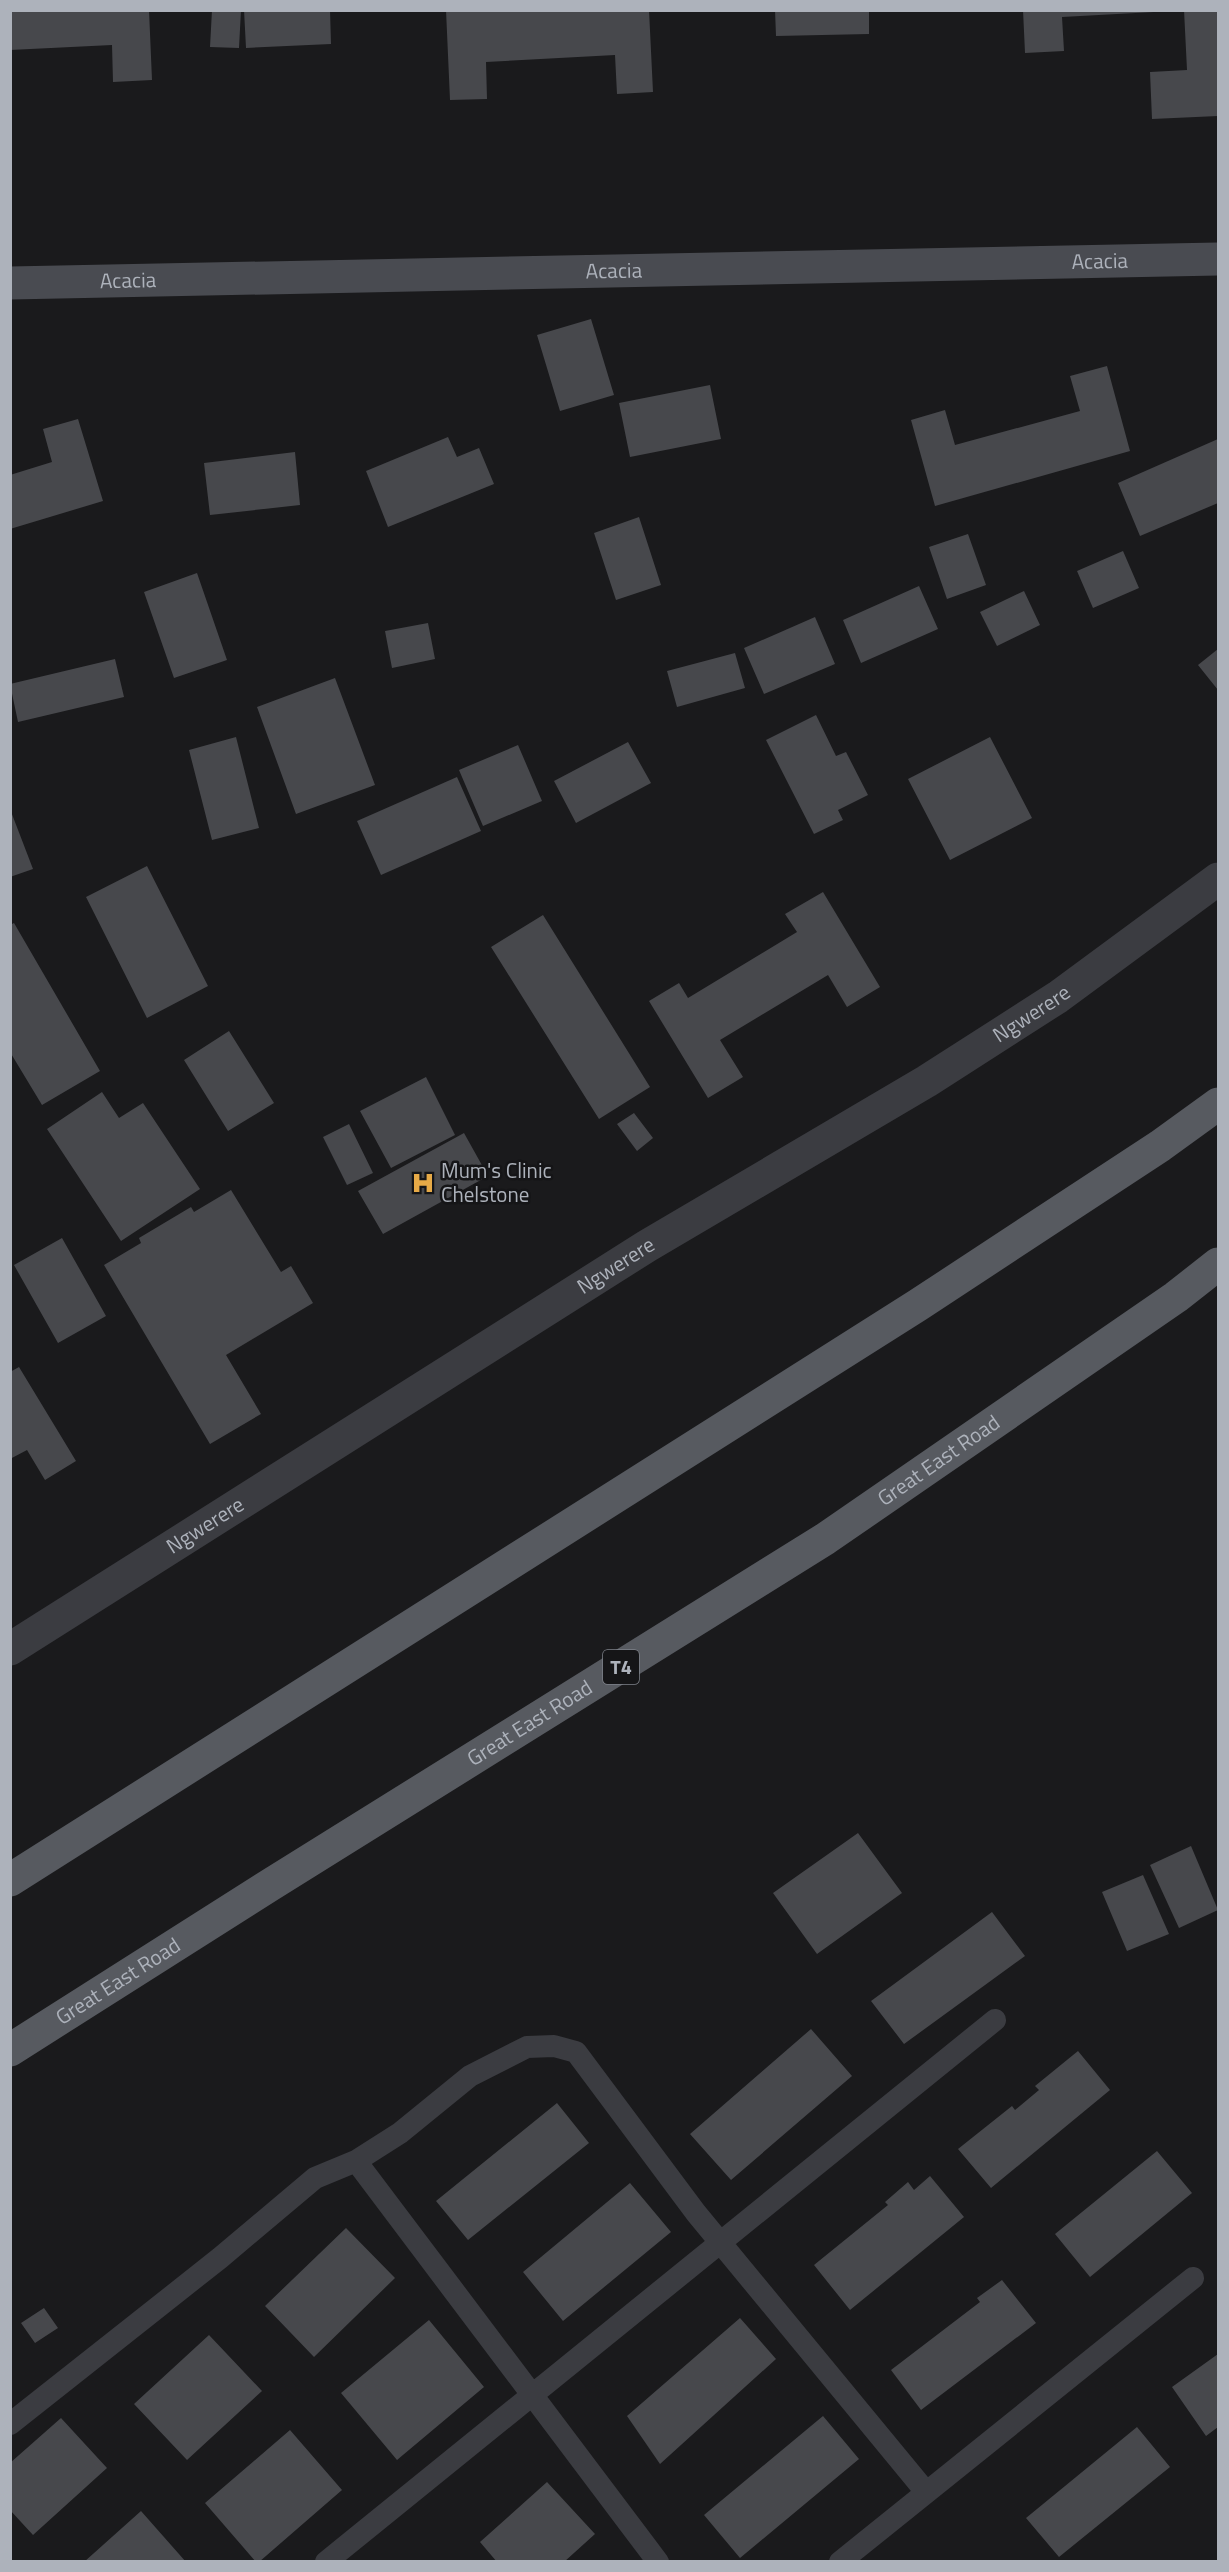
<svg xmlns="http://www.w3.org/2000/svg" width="1229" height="2572" viewBox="0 0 1229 2572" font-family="'Titillium Web',sans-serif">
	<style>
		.building { fill: #47484c }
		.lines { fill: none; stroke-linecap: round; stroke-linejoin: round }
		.lane { stroke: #3b3c41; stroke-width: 22 }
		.street { stroke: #3b3c41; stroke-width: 33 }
		.secondary { stroke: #494b51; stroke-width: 33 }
		.primary { stroke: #575a60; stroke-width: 33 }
		.labels { text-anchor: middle; stroke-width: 5; stroke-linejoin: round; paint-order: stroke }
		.shield { fill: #151517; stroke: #7f838a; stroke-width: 1.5 }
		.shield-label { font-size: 20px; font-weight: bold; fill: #adb2bb }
		.street-label { font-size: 21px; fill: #adb2bb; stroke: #151517 }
		.poi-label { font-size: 21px; fill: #adb2bb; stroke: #151517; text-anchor: start }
	</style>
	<rect width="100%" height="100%" fill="#1a1a1c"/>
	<!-- building -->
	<path class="building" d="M10 10H149L152 80 113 82 112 45 10 50Z
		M212 10H241L239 48 210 47Z
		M244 10H330L331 44 246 48Z
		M446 10H649L653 92 617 94 615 55 486 62 487 99 450 100Z
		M775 10H869V34L776 36Z
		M1023 10H1154V12L1062 17 1064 51 1025 53Z
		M1184 10H1218V116L1152 119 1150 72 1187 70Z
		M591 319 614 395 560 411 537 335Z
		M1107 366 1130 451 935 506 911 420 945 410 955 445 1080 411 1070 376Z
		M710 385 721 439 630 457 619 403Z
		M78 419 103 501 10 529V475L52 462 43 429Z
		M448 437 457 457 479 448 494 484 388 527 366 471Z
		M1218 439V503L1140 536 1118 483Z
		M295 452 300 505 210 515 204 463Z
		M639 517 661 585 616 600 594 533Z
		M968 534 986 585 947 599 929 547Z
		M1123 551 1139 588 1093 608 1077 571Z
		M197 573 227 660 174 678 144 592Z
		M919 586 938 629 861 663 843 620Z
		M1024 591 1040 625 997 646 980 612Z
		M815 617 835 664 764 694 744 648Z
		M428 623 435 659 392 668 385 631Z
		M1218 649V690L1198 665Z
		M735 653 745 688 677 707 667 671Z
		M115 659 124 697 18 722 10 684Z
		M335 678 375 785 296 814 257 707Z
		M816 715 836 756 846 752 868 795 838 810 843 820 814 834 766 740Z
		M236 737 259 828 212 840 189 750Z
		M990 737 1032 818 950 860 908 779Z
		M628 742 651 783 576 823 554 781Z
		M518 745 542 801 483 826 459 770Z
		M457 777 481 831 381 875 357 821Z
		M10 809 33 869 10 877Z
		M147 866 208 986 147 1018 86 897Z
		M823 892 880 987 847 1007 828 975 720 1040 743 1077 708 1098 649 1001 679 983 688 998 797 932 785 914Z
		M543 915 650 1087 599 1119 491 947Z
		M14 923 100 1071 42 1105 10 1052V925Z
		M229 1031 274 1103 228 1131 184 1060Z
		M426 1077 455 1135 391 1168 360 1111Z
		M102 1092 119 1118 143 1103 200 1189 121 1241 47 1129Z
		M634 1113 653 1138 637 1151 617 1124Z
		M349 1124 373 1173 347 1185 323 1137Z
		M464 1133 488 1176 383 1234 358 1191Z
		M231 1190 281 1272 291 1266 313 1303 226 1355 261 1414 210 1444 104 1265 141 1243 139 1238 191 1207 194 1212Z
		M62 1238 106 1316 58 1343 14 1265Z
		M19 1367 76 1461 45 1480 27 1450 10 1459V1372Z
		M858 1833 902 1893 817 1954 773 1893Z
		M1191 1846 1218 1910 1179 1928 1150 1865Z
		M1143 1875 1169 1934 1127 1951 1102 1892Z
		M992 1912 1025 1956 904 2044 871 2001Z
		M811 2029 852 2076 731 2180 690 2134Z
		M1078 2051 1110 2090 991 2188 958 2149 1012 2106 1015 2110 1039 2090 1035 2086Z
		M557 2103 589 2143 468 2240 436 2201Z
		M1157 2151 1192 2193 1090 2277 1055 2234Z
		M930 2176 964 2217 850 2310 814 2265 888 2205 885 2202 908 2182 914 2190Z
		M630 2183 671 2232 563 2321 523 2272Z
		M346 2228 395 2278 314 2357 265 2306Z
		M1002 2280 1036 2323 921 2410 891 2370 980 2302 977 2298Z
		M44 2308 58 2328 35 2343 21 2323Z
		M740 2318 776 2359 660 2464 627 2416Z
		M429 2320 484 2387 397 2460 341 2393Z
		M209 2335 262 2391 187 2460 134 2404Z
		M1218 2354V2427L1206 2436 1172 2387Z
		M823 2416 859 2459 740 2558 704 2515Z
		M61 2418 107 2468 33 2535 10 2510V2463Z
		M1137 2427 1170 2467 1059 2557 1026 2518Z
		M290 2430 342 2490 259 2562H256L205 2503Z
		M547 2482 595 2534 564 2562H497L480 2542Z
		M141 2511 186 2562H84Z"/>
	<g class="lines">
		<!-- lane -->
		<path class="lane" d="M356 2161 658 2562
			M10 2424 220 2258 315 2178 356 2161 400 2133 470 2076 527 2047 554 2046 576 2052 696 2213 926 2492
			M326 2562 995 2020
			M840 2562 1193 2278"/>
		<!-- street -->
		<path class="street" id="s1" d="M10 1649 647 1246 927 1081 1058 997 1218 879"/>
		<!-- secondary -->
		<path class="secondary" id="s2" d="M10 283 1218 259"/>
		<!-- primary -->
		<g class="primary">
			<path d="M10 1880 918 1305 1160 1146 1218 1104"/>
			<path id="s3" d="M10 2050 270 1885 825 1539 1176 1297 1218 1264"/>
		</g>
	</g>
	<!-- icons -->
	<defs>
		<g id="hospital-bare" transform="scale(1.8)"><path d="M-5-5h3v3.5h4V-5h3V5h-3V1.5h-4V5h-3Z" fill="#e7aa47" stroke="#151517" stroke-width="2.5" paint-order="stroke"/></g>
	</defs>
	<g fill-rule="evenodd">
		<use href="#hospital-bare" x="423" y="1183"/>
	</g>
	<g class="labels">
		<!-- shield labels -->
		<rect class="shield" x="603" y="1650" width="36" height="34" rx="4.5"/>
		<g class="shield-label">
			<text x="621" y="1674">T4</text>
		</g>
		<!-- street labels -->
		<g class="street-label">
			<text dy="7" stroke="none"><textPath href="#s2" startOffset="1090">Acacia</textPath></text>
			<text dy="7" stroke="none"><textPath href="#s2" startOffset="604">Acacia</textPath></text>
			<text dy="7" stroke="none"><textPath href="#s2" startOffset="118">Acacia</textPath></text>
			<text dy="7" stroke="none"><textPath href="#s1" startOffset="1203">Ngwerere</textPath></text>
			<text dy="7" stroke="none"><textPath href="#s1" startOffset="717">Ngwerere</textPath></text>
			<text dy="7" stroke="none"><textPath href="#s3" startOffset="1100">Great East Road</textPath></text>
			<text dy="7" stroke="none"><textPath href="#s1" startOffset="231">Ngwerere</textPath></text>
			<text dy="7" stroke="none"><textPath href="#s3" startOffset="614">Great East Road</textPath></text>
			<text dy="7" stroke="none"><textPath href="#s3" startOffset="128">Great East Road</textPath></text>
		</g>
		<!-- poi labels -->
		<g class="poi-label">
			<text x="441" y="1178">Mum's Clinic<tspan x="441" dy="24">Chelstone</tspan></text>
		</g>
	</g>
	<!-- border -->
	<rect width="1229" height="2572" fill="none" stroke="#adb2bb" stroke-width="24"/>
</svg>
